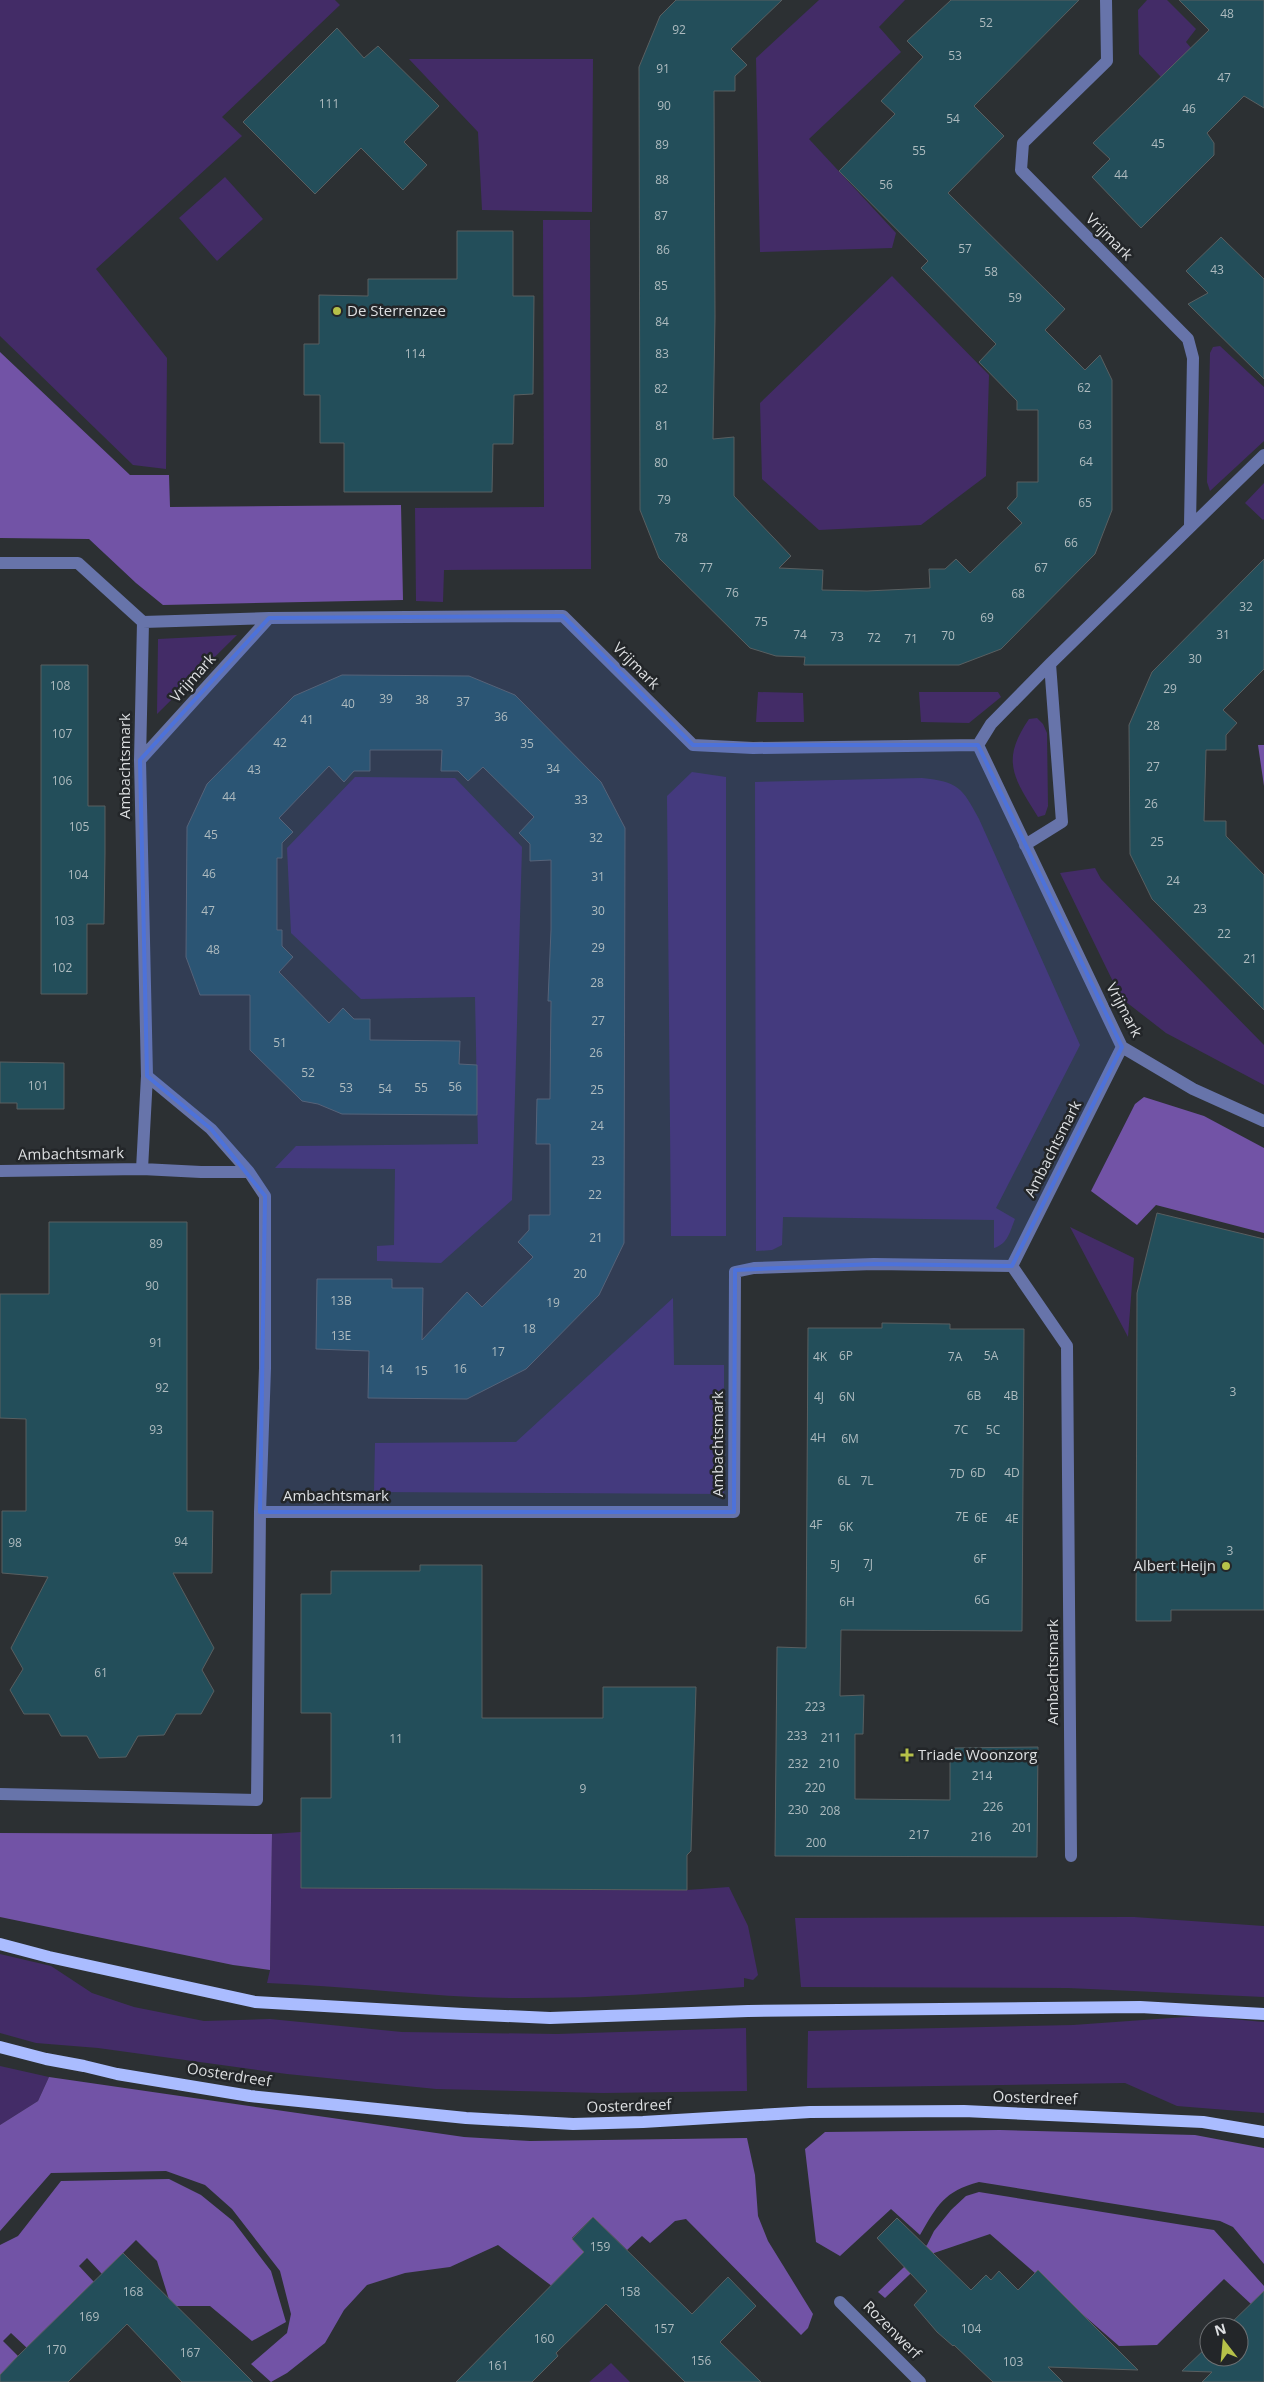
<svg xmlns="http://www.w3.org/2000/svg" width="1264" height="2382" viewBox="0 0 1264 2382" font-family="'Open Sans',sans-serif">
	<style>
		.green { fill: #432c67 }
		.forest { fill: #7253a6 }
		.building { fill: #234e5a; stroke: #595f61 }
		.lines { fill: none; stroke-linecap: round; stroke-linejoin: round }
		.minor { stroke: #6774aa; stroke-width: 12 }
		.major { stroke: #aabcff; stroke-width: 12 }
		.marked { fill: #4d72da; fill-opacity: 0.2; stroke: #4d72da; stroke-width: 4; stroke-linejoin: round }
		.poi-dot { fill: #b6c149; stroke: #232629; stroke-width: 2 }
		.labels { text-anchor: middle; stroke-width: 5; stroke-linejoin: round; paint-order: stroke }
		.number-label { font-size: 12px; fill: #aebbbf }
		.street-label { font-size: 15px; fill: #dddfe1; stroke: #232629 }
		.poi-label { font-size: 15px; fill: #dddfe1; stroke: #232629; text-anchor: start }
	</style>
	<rect width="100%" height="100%" fill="#2c3033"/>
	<!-- green -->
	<path class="green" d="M0 0H335L340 5 222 117 242 136 96 269 167 358 166 469 133 465 0 336Z
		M819 0H905L879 27 901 52 809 139 896 233 892 248 760 252 756 58Z
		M1147 0H1167L1196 29 1186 42 1192 49 1161 77 1139 54 1138 10Z
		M409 59H593L592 212 482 210 478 132Z
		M225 177 263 219 217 261 179 218Z
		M543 220H590L591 569 444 570 443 602 416 601 415 508 544 507Z
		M892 276 989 375 986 476 921 525 819 530 762 479 760 403Z
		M1220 346 1264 387V441L1210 491 1207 482 1210 353 1213 347Z
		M1264 483V519L1263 520 1245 503Z
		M237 635 157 714 158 639Z
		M758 692 803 693 804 722H756Z
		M919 692H998L1001 697 969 723 921 722Z
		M1037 718 1043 724 1047 733 1048 806 1045 815 1038 817C1014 778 1000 761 1029 719Z
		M692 772 726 777V1236H671L667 796Z
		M355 777 455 778 522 847 512 1200 441 1263 377 1261V1246L394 1245 395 1169 275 1168 296 1146 478 1144 475 997 361 999 291 933 287 848Z
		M922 778C958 782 962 787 979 819L1080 1045 996 1208 1015 1219C1010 1231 1008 1244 994 1248V1220L783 1217 782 1245 772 1250 756 1251 755 782Z
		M1095 868 1101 879 1264 1045V1085L1166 1033 1121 998 1060 873Z
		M1070 1227 1134 1258 1128 1337Z
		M673 1298 674 1365H724V1494L374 1492 375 1443 516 1442Z
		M301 1832V1888L687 1890 729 1887 748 1926 758 1975 753 1980 744 1978V1987C665 1993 587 1999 509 1998 428 1997 348 1986 267 1983L270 1970 272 1834Z
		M1134 1917 1264 1926V1997L1068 1988 801 1987 795 1918Z
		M0 1954 51 1966 92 1993 134 2007 204 2021 270 2019 402 2032 557 2034 746 2028 747 2091 603 2093 436 2089 287 2074 98 2048 36 2043 0 2033Z
		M1199 2016 1264 2022V2113L1177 2106 1125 2083 807 2088 808 2031 1073 2025Z
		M0 2066 49 2077 38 2101 0 2125Z
		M611 2363 630 2382H589Z"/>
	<!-- forest -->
	<path class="forest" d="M0 352 130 475H169L170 507 401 505 403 600 163 605 136 583 89 539 0 538Z
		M1264 745V786L1258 745Z
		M1144 1097 1204 1116 1264 1148V1233L1156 1205 1137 1225 1091 1191 1135 1104Z
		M0 1833 272 1834 270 1970 233 1965 0 1917Z
		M49 2077 464 2137 530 2141 747 2138 755 2175 758 2216 768 2241 813 2314 808 2328 801 2335 686 2219 675 2221 650 2243 642 2236 627 2250 593 2217 572 2238 584 2252 557 2290 498 2245 450 2267 405 2273 367 2285 344 2310 325 2343 287 2373 271 2382 251 2364 287 2333 291 2314 280 2271 232 2209 205 2185 166 2171 51 2173 0 2231V2125L38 2101Z
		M1000 2130 1195 2135 1264 2148V2264L1233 2227 1220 2221 979 2182C944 2191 937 2206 920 2235L891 2209 840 2256 816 2242 805 2149 825 2132Z
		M169 2179 201 2195 233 2221 271 2271 286 2322 252 2341 210 2306H171L157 2261 136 2240 102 2274 87 2258 79 2266 94 2282 27 2348 11 2333 3 2341 19 2357 0 2375V2245L18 2236 61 2181Z
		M979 2192 1214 2230 1264 2286V2316L1224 2279 1157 2345 1119 2346 990 2234 931 2254 885 2298 878 2292 927 2245 934 2231 951 2210 966 2196Z"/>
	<!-- building -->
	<path class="building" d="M676 0H782L731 49 747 65 735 76V91H714L715 317 713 439 734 437V496L791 556 779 568 823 570 822 590 867 591 930 588 929 569H945L956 559 970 573 1022 523 1007 508 1017 497V482H1038V410H1017V401L979 362 996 344 921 268 928 261 839 171 895 114 881 101 923 57 907 41 951 0H1079L974 106 1004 136 948 193 1065 309 1045 330 1085 370 1100 355 1112 380V510L1095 554 1001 649 959 665H804L805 657 776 656 750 648 659 558 640 510 639 67 660 16Z
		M1179 0H1264V108L1244 96 1207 133 1214 143V155L1141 228 1092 177 1110 159 1093 143 1209 30Z
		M337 28 364 58 378 46 439 106 404 142 427 165 403 190 361 148 315 194 243 122Z
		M457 231H513V296H534L533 394 514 395 513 444H493L492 492H344V443H320V395H304V344H319V295L368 296V279H457Z
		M1221 237 1264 279V379L1188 304 1208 293 1186 271Z
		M1264 559V669L1223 710 1237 723 1226 735V750H1206L1204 821H1226V836L1264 875V1010L1152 899 1130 854 1129 725 1152 672Z
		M41 665H88V806H105V853L104 924H87V994H41Z
		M342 675 469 676 515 695 601 782 625 828 624 1243 599 1295 534 1361 526 1369 467 1399 368 1398 369 1351 316 1349 317 1279H392V1288H423L422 1340 467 1292 482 1307 533 1257 518 1242 529 1230V1215H550V1144H536L537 1099H550L551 1001H548L551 930V860L530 861V844L519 833 534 817 483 767 468 781 458 771H441L442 750H370V771H354L344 782 329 766 279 818 293 832 282 843V858H277V930H282V946L293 957 279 972 329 1023 343 1008 354 1019H370V1040L460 1041 459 1064 477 1065V1115L342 1114 318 1104 302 1101 250 1050V995H200L186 957 187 827 207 784 294 696Z
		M0 1062 64 1063V1109H17V1103H0Z
		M1157 1213 1264 1239V1610H1171V1621H1136L1137 1293Z
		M49 1222H187V1511H213L212 1573H173L214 1648 202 1670 214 1691 201 1714H176L164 1735 138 1736 126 1757 99 1758 87 1736H61L49 1714H24L10 1690 23 1669 11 1648 48 1577 2 1573V1511H26V1419L0 1418V1294H49Z
		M882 1323 950 1324V1329H1024L1022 1631 841 1630 840 1696 864 1695 863 1734H855V1799L950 1800V1748L1038 1747 1037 1857 775 1856 777 1647 806 1648 808 1328H882Z
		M420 1565H482V1718H603V1687H696L691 1851 687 1855V1890L301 1888V1798H331V1713H301V1594H331V1571H420Z
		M593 2217 692 2314 728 2277 756 2306 720 2342 761 2382H685L606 2304 556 2353 558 2356 532 2382H456L584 2252 572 2239Z
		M897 2218 971 2290 986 2275 991 2280 999 2271 1018 2290 1038 2270 1138 2370 1048 2367 1063 2382H993L954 2345 953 2346 937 2332 914 2305 927 2291 877 2238Z
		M123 2253 233 2362 253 2382H182L127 2324 68 2382H0V2375L18 2356Z
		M1264 2291V2382H1202L1212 2372 1182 2371 1209 2345V2357H1239V2327H1227Z"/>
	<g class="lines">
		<!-- minor -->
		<path class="minor" d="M1106 0 1107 61 1023 143 1021 170 1188 339 1193 358 1190 525
			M0 563H78L143 622 140 760 147 1076 142 1169
			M143 622 269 618
			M978 745 1122 1047 1193 1089 1264 1121
			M978 745 991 724 1050 664 1264 455
			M140 760 269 618 563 616 693 745 753 748 978 745
			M1025 845 1062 822 1050 664
			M147 1076 211 1129 249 1172
			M0 1171 142 1169 201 1172H249L265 1196V1368L260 1512 257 1800 0 1794
			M1012 1266 1067 1346 1071 1856
			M260 1512H734L735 1272 754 1268 874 1264 1012 1266 1122 1047
			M840 2302 920 2382"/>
		<!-- major -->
		<path class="major" d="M0 1944 49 1957 255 2002 463 2014 550 2018 748 2011 1140 2007 1264 2014
			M0 2047 46 2059 84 2066 117 2074 250 2096 466 2118 573 2124 643 2122 810 2112 964 2111 1203 2122 1264 2132"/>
	</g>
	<!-- marked area -->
	<path class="marked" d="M563 616 693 745H978L1122 1047 1012 1266 874 1264 735 1270 734 1512H260L265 1196 211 1129 147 1076 140 760 269 618Z"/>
	<!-- markers -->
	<g class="poi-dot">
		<circle cx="337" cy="311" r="5"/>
		<circle cx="1226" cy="1566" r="5"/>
		<path d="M904.5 1747.5h5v5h5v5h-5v5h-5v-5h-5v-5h5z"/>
	</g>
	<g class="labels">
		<!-- number labels -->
		<g class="number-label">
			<text x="1227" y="18">48</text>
			<text x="986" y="27">52</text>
			<text x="679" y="34">92</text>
			<text x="955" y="60">53</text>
			<text x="663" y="73">91</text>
			<text x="1224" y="82">47</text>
			<text x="329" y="108">111</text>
			<text x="664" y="110">90</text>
			<text x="1189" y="113">46</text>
			<text x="953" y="123">54</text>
			<text x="1158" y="148">45</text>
			<text x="662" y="149">89</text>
			<text x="919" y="155">55</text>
			<text x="1121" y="179">44</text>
			<text x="662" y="184">88</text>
			<text x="886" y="189">56</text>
			<text x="661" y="220">87</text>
			<text x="965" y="253">57</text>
			<text x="663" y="254">86</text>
			<text x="1217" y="274">43</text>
			<text x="991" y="276">58</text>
			<text x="661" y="290">85</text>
			<text x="1015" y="302">59</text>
			<text x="662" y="326">84</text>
			<text x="415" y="358">114</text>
			<text x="662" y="358">83</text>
			<text x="1084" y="392">62</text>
			<text x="661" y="393">82</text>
			<text x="1085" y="429">63</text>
			<text x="662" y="430">81</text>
			<text x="1086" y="466">64</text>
			<text x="661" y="467">80</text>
			<text x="664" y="504">79</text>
			<text x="1085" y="507">65</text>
			<text x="681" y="542">78</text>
			<text x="1071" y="547">66</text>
			<text x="706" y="572">77</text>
			<text x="1041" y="572">67</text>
			<text x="732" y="597">76</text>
			<text x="1018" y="598">68</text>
			<text x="1246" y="611">32</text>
			<text x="987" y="622">69</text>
			<text x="761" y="626">75</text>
			<text x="800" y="639">74</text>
			<text x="1223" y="639">31</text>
			<text x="948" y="640">70</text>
			<text x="837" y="641">73</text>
			<text x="874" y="642">72</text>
			<text x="911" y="643">71</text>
			<text x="1195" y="663">30</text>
			<text x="60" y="690">108</text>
			<text x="1170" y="693">29</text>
			<text x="386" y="703">39</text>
			<text x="422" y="704">38</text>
			<text x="463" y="706">37</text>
			<text x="348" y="708">40</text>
			<text x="501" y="721">36</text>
			<text x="307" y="724">41</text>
			<text x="1153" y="730">28</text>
			<text x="62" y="738">107</text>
			<text x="280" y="747">42</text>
			<text x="527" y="748">35</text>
			<text x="1153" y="771">27</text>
			<text x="553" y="773">34</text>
			<text x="254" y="774">43</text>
			<text x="62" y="785">106</text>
			<text x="229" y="801">44</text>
			<text x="581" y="804">33</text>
			<text x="1151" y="808">26</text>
			<text x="79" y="831">105</text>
			<text x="211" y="839">45</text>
			<text x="596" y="842">32</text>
			<text x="1157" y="846">25</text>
			<text x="209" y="878">46</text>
			<text x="78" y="879">104</text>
			<text x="598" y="881">31</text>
			<text x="1173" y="885">24</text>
			<text x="1200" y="913">23</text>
			<text x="208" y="915">47</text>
			<text x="598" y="915">30</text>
			<text x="64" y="925">103</text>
			<text x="1224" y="938">22</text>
			<text x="598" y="952">29</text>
			<text x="213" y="954">48</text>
			<text x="1250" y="963">21</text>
			<text x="62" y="972">102</text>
			<text x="597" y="987">28</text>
			<text x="598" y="1025">27</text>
			<text x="280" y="1047">51</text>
			<text x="596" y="1057">26</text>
			<text x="308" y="1077">52</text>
			<text x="38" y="1090">101</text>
			<text x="455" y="1091">56</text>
			<text x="346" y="1092">53</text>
			<text x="421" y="1092">55</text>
			<text x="385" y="1093">54</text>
			<text x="597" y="1094">25</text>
			<text x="597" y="1130">24</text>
			<text x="598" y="1165">23</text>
			<text x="595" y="1199">22</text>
			<text x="596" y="1242">21</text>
			<text x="156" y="1248">89</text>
			<text x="580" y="1278">20</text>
			<text x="152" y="1290">90</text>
			<text x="341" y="1305">13B</text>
			<text x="553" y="1307">19</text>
			<text x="529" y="1333">18</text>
			<text x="341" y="1340">13E</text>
			<text x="156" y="1347">91</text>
			<text x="498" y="1356">17</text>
			<text x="846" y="1360">6P</text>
			<text x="991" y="1360">5A</text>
			<text x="820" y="1361">4K</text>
			<text x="955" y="1361">7A</text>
			<text x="460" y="1373">16</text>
			<text x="386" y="1374">14</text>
			<text x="421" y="1375">15</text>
			<text x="162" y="1392">92</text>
			<text x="1233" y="1396">3</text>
			<text x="974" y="1400">6B</text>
			<text x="1011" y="1400">4B</text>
			<text x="819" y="1401">4J</text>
			<text x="847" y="1401">6N</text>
			<text x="156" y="1434">93</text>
			<text x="961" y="1434">7C</text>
			<text x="993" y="1434">5C</text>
			<text x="818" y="1442">4H</text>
			<text x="850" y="1443">6M</text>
			<text x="978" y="1477">6D</text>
			<text x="1012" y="1477">4D</text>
			<text x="957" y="1478">7D</text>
			<text x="844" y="1485">6L</text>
			<text x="867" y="1485">7L</text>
			<text x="962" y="1521">7E</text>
			<text x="981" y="1522">6E</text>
			<text x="1012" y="1523">4E</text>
			<text x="816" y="1529">4F</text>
			<text x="846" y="1531">6K</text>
			<text x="181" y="1546">94</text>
			<text x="15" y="1547">98</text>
			<text x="1230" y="1555">3</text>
			<text x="980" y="1563">6F</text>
			<text x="868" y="1568">7J</text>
			<text x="835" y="1569">5J</text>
			<text x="982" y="1604">6G</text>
			<text x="847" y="1606">6H</text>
			<text x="101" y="1677">61</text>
			<text x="815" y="1711">223</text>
			<text x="797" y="1740">233</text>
			<text x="831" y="1742">211</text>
			<text x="396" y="1743">11</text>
			<text x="798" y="1768">232</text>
			<text x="829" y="1768">210</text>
			<text x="982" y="1780">214</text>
			<text x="815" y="1792">220</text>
			<text x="583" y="1793">9</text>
			<text x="993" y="1811">226</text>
			<text x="798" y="1814">230</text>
			<text x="830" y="1815">208</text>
			<text x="1022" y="1832">201</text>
			<text x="919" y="1839">217</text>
			<text x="981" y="1841">216</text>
			<text x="816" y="1847">200</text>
			<text x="600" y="2251">159</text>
			<text x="133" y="2296">168</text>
			<text x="630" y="2296">158</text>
			<text x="89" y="2321">169</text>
			<text x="664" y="2333">157</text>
			<text x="971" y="2333">104</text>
			<text x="544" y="2343">160</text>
			<text x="56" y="2354">170</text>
			<text x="190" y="2357">167</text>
			<text x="701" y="2365">156</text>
			<text x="1013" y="2366">103</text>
			<text x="498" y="2370">161</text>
		</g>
		<!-- street labels -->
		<g class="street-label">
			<text transform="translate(1109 237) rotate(45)" y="5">Vrijmark</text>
			<text transform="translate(636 666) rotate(45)" y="5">Vrijmark</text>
			<text transform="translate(193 678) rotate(-48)" y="5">Vrijmark</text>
			<text transform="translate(125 766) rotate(-90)" y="5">Ambachtsmark</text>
			<text transform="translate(1124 1010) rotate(62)" y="5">Vrijmark</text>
			<text transform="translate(1053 1149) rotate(-63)" y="5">Ambachtsmark</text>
			<text transform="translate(71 1154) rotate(-1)" y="5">Ambachtsmark</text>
			<text transform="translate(718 1444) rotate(-90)" y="5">Ambachtsmark</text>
			<text x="336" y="1501">Ambachtsmark</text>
			<text transform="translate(1053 1672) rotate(-90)" y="5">Ambachtsmark</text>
			<text transform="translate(229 2075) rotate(9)" y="5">Oosterdreef</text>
			<text transform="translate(1035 2098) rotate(2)" y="5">Oosterdreef</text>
			<text transform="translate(629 2106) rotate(-2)" y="5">Oosterdreef</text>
			<text transform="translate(892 2330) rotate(45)" y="5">Rozenwerf</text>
		</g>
		<!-- poi labels -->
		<g class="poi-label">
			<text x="347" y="316">De Sterrenzee</text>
			<text x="1216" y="1571" text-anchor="end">Albert Heijn</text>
			<text x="918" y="1760">Triade Woonzorg</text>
		</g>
	</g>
	<!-- north arrow -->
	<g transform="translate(1224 2342) rotate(344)"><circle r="24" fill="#232629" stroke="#6d7073"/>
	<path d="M0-4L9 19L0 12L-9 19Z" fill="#b6c149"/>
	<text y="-8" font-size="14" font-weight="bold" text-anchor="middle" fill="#dddfe1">N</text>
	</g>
</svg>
